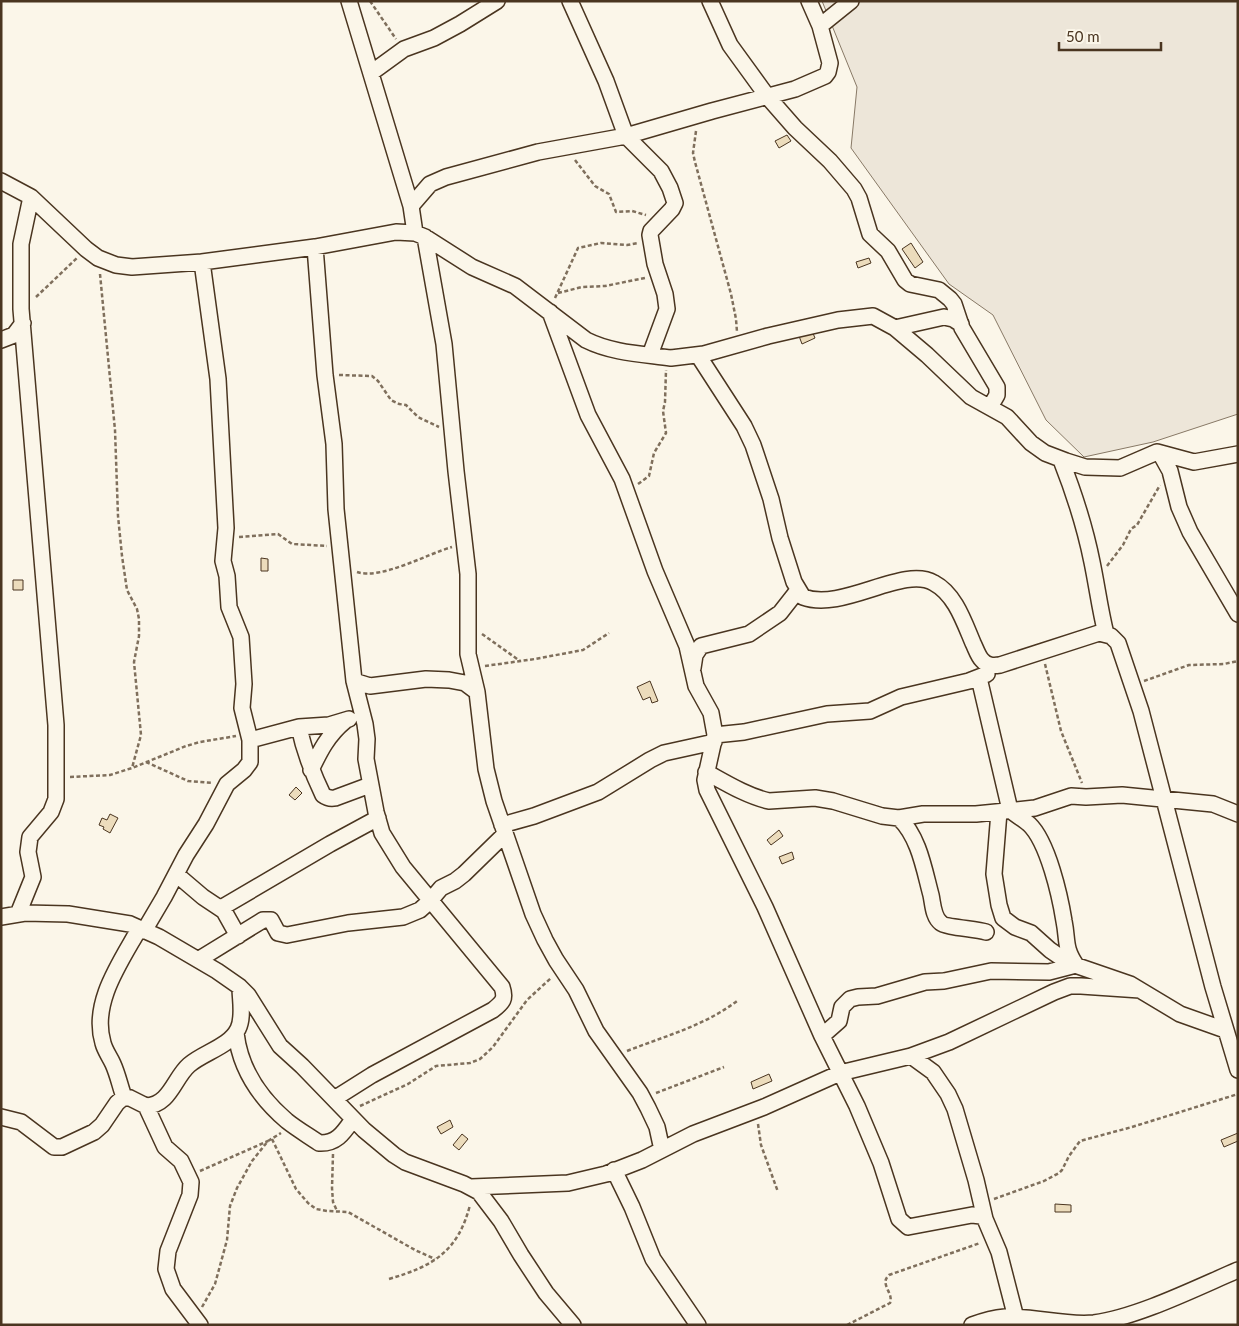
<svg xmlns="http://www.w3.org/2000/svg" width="1239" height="1326" viewBox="0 0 1239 1326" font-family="Lato,sans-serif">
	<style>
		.green { fill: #ede6d9; stroke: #887966 }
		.building { fill: #ecdcbc; stroke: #4a3520 }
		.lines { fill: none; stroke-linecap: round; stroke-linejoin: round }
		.minor-casing { stroke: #4a3520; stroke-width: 18 }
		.path { stroke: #7f6f5c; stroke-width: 2.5; stroke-dasharray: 4 2.5; stroke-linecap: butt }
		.minor { stroke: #fbf6e9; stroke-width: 15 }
	</style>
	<rect width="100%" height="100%" fill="#fbf6e9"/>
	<!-- green -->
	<path class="green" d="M822 1H1238V414L1153 442 1084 457 1046 420 993 315 949 284 851 148 857 87Z"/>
	<!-- building -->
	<path class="building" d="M787 135 791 141 779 148 775 141Z
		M911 243 923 262 915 268 902 249Z
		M869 258 871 263 858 268 856 262Z
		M812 331 815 338 802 344 799 336Z
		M261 558 268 559V571H261Z
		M13 580H23V590H13Z
		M650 681 658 701 652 703 650 697 643 700 637 687Z
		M296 787 302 793 295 800 289 795Z
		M110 814 118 818 110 833 103 829 104 827 99 825 102 818 107 820Z
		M779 830 783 836 771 845 767 840Z
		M792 852 794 859 782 864 779 857Z
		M769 1074 772 1081 753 1089 751 1082Z
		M450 1120 453 1127 441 1134 437 1127Z
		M1238 1133V1141L1224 1147 1221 1140Z
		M462 1134 468 1139 459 1150 453 1145Z
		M1055 1204 1071 1205V1212H1055Z"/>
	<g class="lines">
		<!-- minor casing -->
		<g class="minor-casing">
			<path id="minor" d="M349 1 411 206 415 233
				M570 1 606 81 626 136 661 171 670 188 675 203 672 209 651 231 650 235 655 264 665 294 667 309 650 355
				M710 1 730 45 767 96 795 128 830 161 854 189 859 198 870 234 888 251 905 280 910 284 939 290 950 299 954 304 962 328 997 387V395L990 407
				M820 26 851 1
				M371 73 404 49 434 38 460 24 497 1
				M1 181 31 197 86 249 98 258 116 265 132 267 202 262 315 247 396 232 415 233 425 237 472 267 515 286 586 340C612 353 642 354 671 358L704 354 768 336 838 320 873 316 895 328 927 355 971 397 1007 417 1031 443 1045 453 1066 461 1085 467 1120 468 1157 452 1194 462 1238 454
				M411 206 430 184 446 177 538 152 626 136 712 111 795 89 825 76 828 72 830 63 820 26 809 1
				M425 237 444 344 456 471 468 574V654L477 692 486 769 494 801 533 914 545 940 556 960 576 990 596 1031 640 1093 648 1108 657 1127 662 1150
				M315 247 325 375 334 444 336 509 354 681 365 724 367 739 366 759 376 812 382 833 403 867 502 987C506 999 503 1002 493 1010L372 1075 334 1099
				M550 312 588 415 622 479 655 571 687 646 696 686 711 713 715 735 705 780 707 790 765 907 822 1036 857 1106 881 1163 899 1219 908 1227 972 1215 981 1216 985 1219 999 1252 1016 1318 1015 1325
				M895 328 944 317 953 319 961 324
				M1 340 14 335 23 323
				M698 355 744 426 753 445 771 499 780 538 794 582 803 597C843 612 903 565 934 583 955 594 964 622 973 643 976 649 978 656 982 660 987 666 993 666 1000 665L1099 633 1111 636 1118 643 1141 711 1213 987 1238 1070
				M1160 453 1170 471 1179 507 1190 532 1238 614
				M1061 460C1074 493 1085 527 1092 562 1097 586 1100 610 1106 634
				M693 668 695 655 701 646 749 634 780 613 798 590
				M354 681 370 686 426 679 449 680 465 683 477 692
				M299 727C304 751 312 772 323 795 327 798 330 799 335 798L370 785
				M715 735 744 732 827 714 870 711 901 697 969 681 987 674
				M250 740 299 727 329 725 349 719
				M311 770C320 751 328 735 345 721
				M706 772C726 783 747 796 769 801L815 798 833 801 882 816 899 818 923 814H976L1035 808 1071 796 1086 797 1122 795 1213 804 1238 814
				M999 812 994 874 999 905 1003 918 1015 927 1031 933 1050 950 1069 963 1130 984 1180 1014 1225 1030
				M899 818C919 837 924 869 931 895 933 904 933 917 941 923 945 927 976 929 986 932
				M502 825 534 816 598 792 650 760 664 753 714 742
				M176 874 203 897 224 911 238 936
				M221 908 330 844 378 818
				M18 914 33 877 28 852 30 837 51 812 56 799V725L21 309V244L31 197
				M1 917 25 913 68 914 130 924 159 937 217 971 240 987 248 995 280 1046 302 1066 364 1130 394 1155 405 1162 464 1184 479 1192 501 1221 521 1255 546 1293 573 1325
				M144 931 164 897 186 855 206 824 227 784 244 770 250 762V740L242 708 244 684 241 637 229 607 227 576 223 561 226 528 218 379 202 262
				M198 960 263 920H271L278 933 287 935 348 923 403 917 420 910 430 901 441 888 455 881 464 874 505 834
				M236 1033C240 1068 260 1098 287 1121 297 1129 309 1136 319 1143 337 1144 344 1132 353 1119
				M822 1036 839 1021 842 1007 850 999 858 997 877 996 925 982 944 981 991 971 1049 972 1076 965C1064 947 1068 941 1064 921 1060 896 1048 842 1029 824 1023 819 1016 815 1010 810L979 678
				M911 1056 933 1072 948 1094 955 1109 976 1180 985 1219
				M124 1097C120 1086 118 1075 113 1064 110 1057 105 1051 103 1043 91 1003 120 963 139 929
				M146 1106 165 1147 181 1161 191 1182 190 1195 168 1251 166 1269 173 1289 200 1325
				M1 1117 21 1122 54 1147H62L94 1132 102 1125 117 1103 124 1097 130 1098 146 1106C170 1105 174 1078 189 1065 204 1052 229 1047 238 1029 244 1017 240 1000 240 987
				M614 1170 632 1207 653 1259 698 1325
				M471 1187 568 1183 606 1174 642 1160 693 1134 764 1107 840 1073 911 1056 949 1042 1054 992 1070 986H1081L1140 990
				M972 1325C983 1321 994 1318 1005 1317 1035 1316 1064 1326 1094 1323 1138 1317 1196 1288 1238 1270"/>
		</g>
		<!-- path -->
		<path class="path" d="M370 1 396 39
			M696 131 693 153 695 162 731 294 736 319 737 332
			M575 160 595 186 609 194 616 212 632 211 646 215
			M100 274 115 430 118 516 122 556 127 590 137 609 139 619V636L134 662 141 735 132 768
			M558 293 582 287 605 286 645 278
			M36 297 77 258
			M555 298 578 248 601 243 627 245 638 243
			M339 375 372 376 378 381 391 400 399 404 406 405 418 417 439 427
			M638 484 649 476 654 453 666 433 663 411 665 402 666 370
			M239 537 278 534 292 544 327 546
			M1107 566 1123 545 1131 529 1137 525 1160 485
			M357 572C381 580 427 554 452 547
			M482 634 520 661
			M1045 664 1061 731 1082 783
			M485 666 535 659 583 650 609 633
			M1144 681 1189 665 1224 664 1238 661
			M146 762 188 781 213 783
			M70 777 110 775 132 768 186 746 200 742 236 736
			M627 1051C665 1036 704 1026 737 1001
			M656 1093 724 1067
			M360 1106 408 1084 436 1066 470 1063 480 1059 493 1047 527 1000 551 978
			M758 1124 761 1145 778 1192
			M272 1139 296 1189 308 1203 316 1209 327 1211 348 1212 415 1250 435 1259
			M333 1154 332 1188 333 1202 337 1211
			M200 1171 268 1141
			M994 1199 1044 1181 1059 1173 1062 1170 1069 1156 1080 1141 1132 1127 1238 1094
			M389 1279C433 1266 458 1252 470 1205
			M202 1307 215 1284 227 1240 230 1206 237 1188 252 1161 268 1141 281 1133
			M847 1325 890 1303C894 1293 879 1284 889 1275L980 1243"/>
		<!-- minor -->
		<use href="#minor" class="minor"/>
	</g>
	<!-- border -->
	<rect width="1239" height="1326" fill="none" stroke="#4a3520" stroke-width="5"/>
	<!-- scale -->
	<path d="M1059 42v8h102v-8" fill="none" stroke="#4a3520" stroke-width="2.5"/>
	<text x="1066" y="42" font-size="15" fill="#4a3520" stroke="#fbf6e9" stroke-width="4" paint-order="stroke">50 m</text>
</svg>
